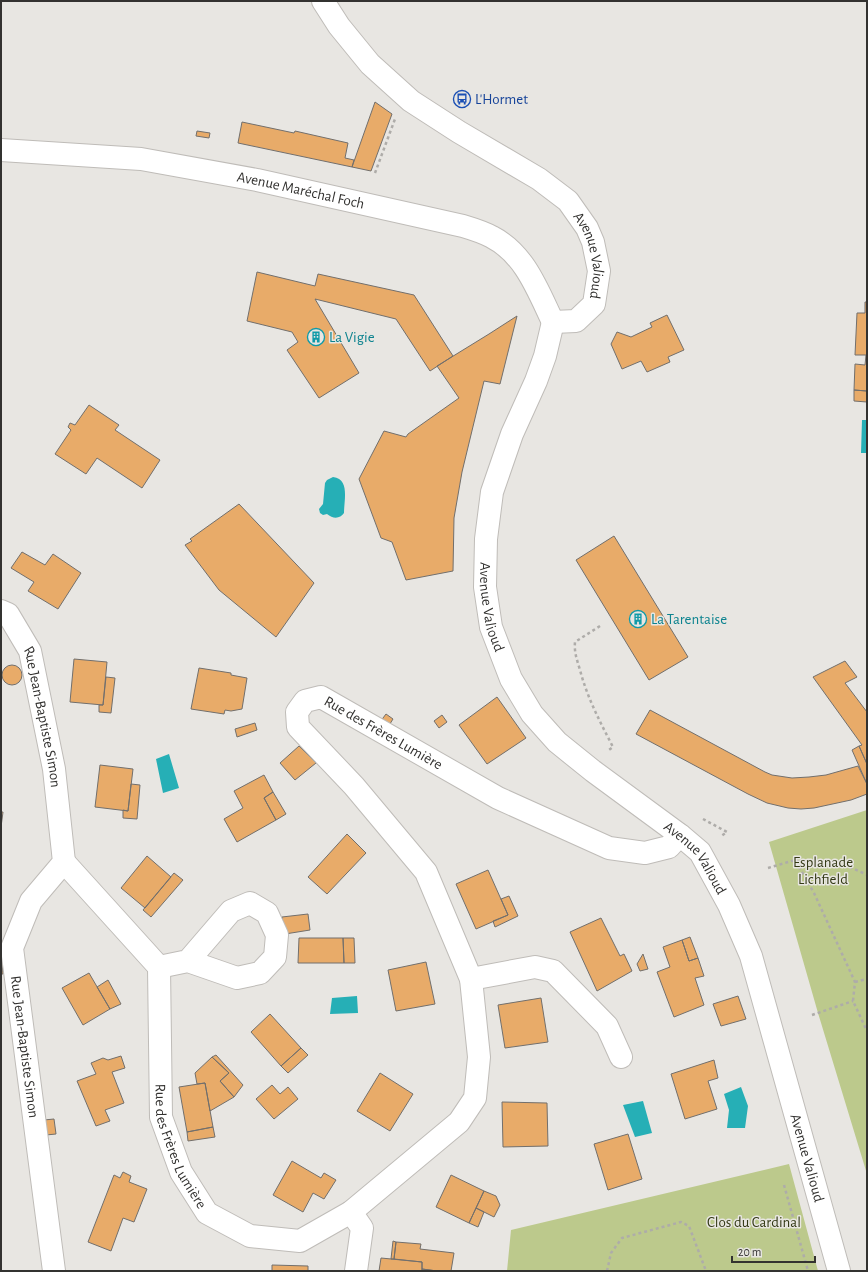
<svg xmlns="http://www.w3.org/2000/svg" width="868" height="1272" viewBox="0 0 868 1272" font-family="'Alegreya Sans',sans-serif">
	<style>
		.green { fill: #bcc98c }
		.water { fill: #26afb6 }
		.building { fill: #e8ab69; stroke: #726f6c }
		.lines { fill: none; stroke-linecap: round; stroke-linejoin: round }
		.minor-casing { stroke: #bfbcb8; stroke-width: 24 }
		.secondary-casing { stroke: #bfbcb8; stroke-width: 24 }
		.path { stroke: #aeaca9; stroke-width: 2.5; stroke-dasharray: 3 3; stroke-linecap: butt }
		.minor { stroke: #fff; stroke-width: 22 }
		.secondary { stroke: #fff; stroke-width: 22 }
		.labels { text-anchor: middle; stroke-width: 3; stroke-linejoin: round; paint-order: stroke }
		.transit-label { font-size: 15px; fill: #164399; stroke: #e8e6e2; text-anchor: start }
		.street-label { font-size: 15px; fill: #333230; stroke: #e8e6e2 }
		.culture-label { font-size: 15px; fill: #0d838f; stroke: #e8e6e2; text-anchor: start }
		.park-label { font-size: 15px; fill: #343a16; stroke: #e8e6e2 }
	</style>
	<rect width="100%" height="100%" fill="#e8e6e2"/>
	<!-- green -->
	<path class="green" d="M867 810V1174L818 1013 769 842Z
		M789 1164 818 1271H507L511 1230Z"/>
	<!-- water -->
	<path class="water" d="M862 420H867V453H861Z
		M333 477C350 479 344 500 344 513 340 519 333 519 327 514L323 515 320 513 319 509 323 504 325 483 327 480Z
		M169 754 179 788 163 793 156 759Z
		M357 996 358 1013 330 1014 332 998Z
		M741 1087 748 1106 745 1128H727L729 1110 724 1094Z
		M643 1101 652 1133 635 1137 623 1105Z"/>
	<!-- building -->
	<path class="building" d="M375 102 392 114 371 171 352 167Z
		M242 122 294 133 295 131 348 143 345 158 354 160 352 167 238 143Z
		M197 131 210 133 209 138 196 136Z
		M257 272 315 286 318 274 414 295 453 356 430 371 396 319 315 299 359 373 319 398 287 350 298 342 292 332 247 321Z
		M865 302H867V391L854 390 855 364 865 365 866 355H855L857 313H865Z
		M667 315 684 350 668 357 670 362 647 372 641 361 622 369 611 344 617 332 631 337 652 327 650 323Z
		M517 316 500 384 484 381 462 472 454 518 453 571 406 580 392 542 381 538 359 479 384 431 406 437 408 434 459 398 437 366 489 334Z
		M854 390 867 391V402L854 401Z
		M89 405 119 425 115 430 160 460 142 488 97 458 86 474 55 454 71 430 68 427 70 423 75 425Z
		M239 504 314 583 276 637 219 590 185 545 192 541 190 539Z
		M614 536 688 657 649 680 576 560Z
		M22 552 45 565 53 554 81 573 58 609 28 591 34 582 11 568Z
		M74 659 107 662 103 705 70 702Z
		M845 661 857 677 845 683 867 712V764L859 746 862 745 813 677Z
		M2 675a10 10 0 1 1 20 0a10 10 0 1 1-20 0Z
		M199 668 231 673V675L247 678 242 709 231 711 225 710 224 714 191 709Z
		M106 677 115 678 111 713 99 712V705H103Z
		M497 697 526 738 487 764 459 725Z
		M650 710 765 772 772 775 792 778 809 777 826 775 858 766 867 784V794L851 800 814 808 801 809 788 808 767 803 748 794 636 734Z
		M386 714 393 719 388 727 380 722Z
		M442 715 447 722 439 728 434 721Z
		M255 723 257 730 237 737 235 729Z
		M299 746 316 763 295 780 280 763Z
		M859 746 867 764V784L852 750Z
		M100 765 133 769 128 811 95 807Z
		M264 775 273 792 264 798 276 820 237 842 224 819 243 808 234 791Z
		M131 784 140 785 137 819 123 818V810L128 811Z
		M273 792 286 814 276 820 264 798Z
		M1 812H3L1 827Z
		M347 834 366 853 327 894 308 877Z
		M147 856 171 877 145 908 121 888Z
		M488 870 508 915 476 929 456 884Z
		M174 873 183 880 151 917 143 910Z
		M509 896 518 916 495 927 493 921 508 915 501 899Z
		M308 914 310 930 285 934 282 917Z
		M601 918 620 956 624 954 632 971 597 991 570 932Z
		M690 937 698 958 689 961 682 940Z
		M299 938H343L344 963H298Z
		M343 938H354L355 963H344Z
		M682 940 689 961 698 958 704 976 695 978 704 1005 674 1017 657 972 670 967 663 947Z
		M1 953 3 974H1Z
		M643 954 648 969 640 971 637 964Z
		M426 962 435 1004 396 1011 388 970Z
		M89 973 110 1009 83 1025 62 988Z
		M108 980 121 1004 110 1009 97 987Z
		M738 996 746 1019 721 1026 713 1004Z
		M541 998 548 1042 505 1048 498 1005Z
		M270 1014 301 1048 281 1066 251 1032Z
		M301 1048 308 1055 288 1073 281 1066Z
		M216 1055 243 1085 234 1097 220 1081 229 1073 212 1057Z
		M121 1056 125 1068 112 1072 124 1103 105 1110 110 1121 96 1126 77 1081 96 1074 91 1063 103 1058 108 1060Z
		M212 1057 229 1073 220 1081 234 1097 210 1111 205 1083 197 1084 195 1073Z
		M714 1060 718 1078 708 1081 717 1109 685 1119 671 1074Z
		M380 1073 413 1094 390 1131 357 1111Z
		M205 1083 213 1127 187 1132 179 1087Z
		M272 1085 280 1094 288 1087 298 1099 274 1119 256 1099Z
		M502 1102 547 1103 548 1146 503 1147Z
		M54 1119 56 1134 46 1135 44 1120Z
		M213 1127 215 1137 188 1141 187 1132Z
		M628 1134 642 1179 608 1190 594 1144Z
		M292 1161 321 1178 324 1173 336 1180 324 1199 313 1193 303 1212 273 1195Z
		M123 1172 131 1176 129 1182 147 1189 134 1222 123 1218 111 1251 88 1242 114 1175 120 1178Z
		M451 1175 484 1191 469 1223 436 1207Z
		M484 1191 496 1196 500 1205 494 1217 476 1208Z
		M476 1208 484 1212 478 1227 469 1223Z
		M393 1241 396 1242 394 1259H391Z
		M396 1242 421 1244 420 1249 454 1253 451 1271H437L422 1269V1262L394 1259Z
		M381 1258 422 1262V1271H379Z
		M272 1265 308 1266V1271H272Z
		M422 1269 437 1271H422Z"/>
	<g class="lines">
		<!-- minor casing -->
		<g class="minor-casing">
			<g id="minor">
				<path id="s1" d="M1 611 8 614 30 651 54 769 64 862 31 901 12 948 54 1271"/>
				<path id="s2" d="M64 862 159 967 161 1117 181 1172 207 1213 250 1236 300 1241 351 1212 459 1122 475 1098 479 1057 471 979 426 872 354 786 298 727 297 712 305 701 321 697 498 798 609 848 645 853 669 847 680 835"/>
				<path d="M159 967 188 961 237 978 260 973 275 957 277 935 267 913 250 903 231 911 188 961"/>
				<path d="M471 979 535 967 553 971 607 1026 621 1057"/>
				<path d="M351 1212 362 1228 356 1271"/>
			</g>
		</g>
		<!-- secondary casing -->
		<g class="secondary-casing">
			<g id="secondary">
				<path id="s3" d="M323 1 339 26 370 64 411 101 459 132 539 179 568 201 587 228 593 242 599 271 594 304 576 321 553 322"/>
				<path id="s4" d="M1 150 141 159 257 180 463 226C473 229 483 232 492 237 525 254 538 291 553 322"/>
				<path id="s5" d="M553 322 545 356 536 381 512 434 492 492 486 539 485 587 491 627 511 679 532 714 557 742 593 771 680 835 700 852 729 905 751 956 839 1271"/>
			</g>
		</g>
		<!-- path -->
		<path class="path" d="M375 173 395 119
			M600 626 575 642C574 652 577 660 580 670 587 697 600 722 613 747L609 750
			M703 819 727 832 720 837
			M796 861H813L852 868 867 875
			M768 868 795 860 814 893 855 982 853 1001 867 1031
			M855 982 867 979
			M812 1015 853 1001
			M784 1185 808 1271
			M607 1271 611 1253 622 1238 681 1222 689 1226 706 1271"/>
		<!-- minor -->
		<use href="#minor" class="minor"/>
		<!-- secondary -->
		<use href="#secondary" class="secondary"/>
	</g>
	<!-- icons -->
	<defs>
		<g id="bus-ring" transform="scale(0.9)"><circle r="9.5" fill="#e8e6e2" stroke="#1a4fb4" stroke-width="1.5"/><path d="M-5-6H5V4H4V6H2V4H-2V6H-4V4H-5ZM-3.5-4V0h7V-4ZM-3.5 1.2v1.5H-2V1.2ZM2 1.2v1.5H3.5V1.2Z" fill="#1a4fb4"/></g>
		<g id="building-ring" transform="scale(0.9)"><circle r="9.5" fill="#e8e6e2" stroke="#0f9aa8" stroke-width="1.5"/><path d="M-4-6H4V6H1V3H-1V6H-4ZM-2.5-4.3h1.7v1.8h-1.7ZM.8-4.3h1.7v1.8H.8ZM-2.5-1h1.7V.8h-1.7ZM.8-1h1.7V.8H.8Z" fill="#0f9aa8"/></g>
	</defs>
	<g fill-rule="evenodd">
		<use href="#bus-ring" x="462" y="99"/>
		<use href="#building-ring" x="316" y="337"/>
		<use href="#building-ring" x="638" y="619"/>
	</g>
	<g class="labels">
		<!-- transit labels -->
		<g class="transit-label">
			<text x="475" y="104">L'Hormet</text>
		</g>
		<!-- street labels -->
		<g class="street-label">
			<text dy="5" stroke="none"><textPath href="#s4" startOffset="303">Avenue Maréchal Foch</textPath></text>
			<text dy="5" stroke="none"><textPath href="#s3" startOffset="381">Avenue Valioud</textPath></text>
			<text dy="5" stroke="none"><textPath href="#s5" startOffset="297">Avenue Valioud</textPath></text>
			<text dy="5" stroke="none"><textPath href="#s1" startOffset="118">Rue Jean-Baptiste Simon</textPath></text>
			<text dy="5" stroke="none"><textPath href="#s2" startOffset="1272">Rue des Frères Lumière</textPath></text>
			<text dy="5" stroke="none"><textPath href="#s5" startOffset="633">Avenue Valioud</textPath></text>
			<text dy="5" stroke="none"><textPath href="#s1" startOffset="466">Rue Jean-Baptiste Simon</textPath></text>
			<text dy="5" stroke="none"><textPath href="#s2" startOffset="325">Rue des Frères Lumière</textPath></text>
			<text dy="5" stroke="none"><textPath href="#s5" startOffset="957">Avenue Valioud</textPath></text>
		</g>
		<!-- culture labels -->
		<g class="culture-label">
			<text x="329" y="342">La Vigie</text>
			<text x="651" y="624">La Tarentaise</text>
		</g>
		<!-- park labels -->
		<g class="park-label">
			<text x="823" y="867">Esplanade<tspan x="823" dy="17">Lichfield</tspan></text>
			<text x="754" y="1227">Clos du Cardinal</text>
		</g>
	</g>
	<!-- border -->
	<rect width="868" height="1272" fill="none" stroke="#333230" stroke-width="4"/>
	<!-- scale -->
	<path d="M732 1256v6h83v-6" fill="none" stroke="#333230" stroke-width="2"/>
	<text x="738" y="1256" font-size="12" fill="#333230" stroke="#e8e6e2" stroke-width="3" paint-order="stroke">20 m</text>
</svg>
